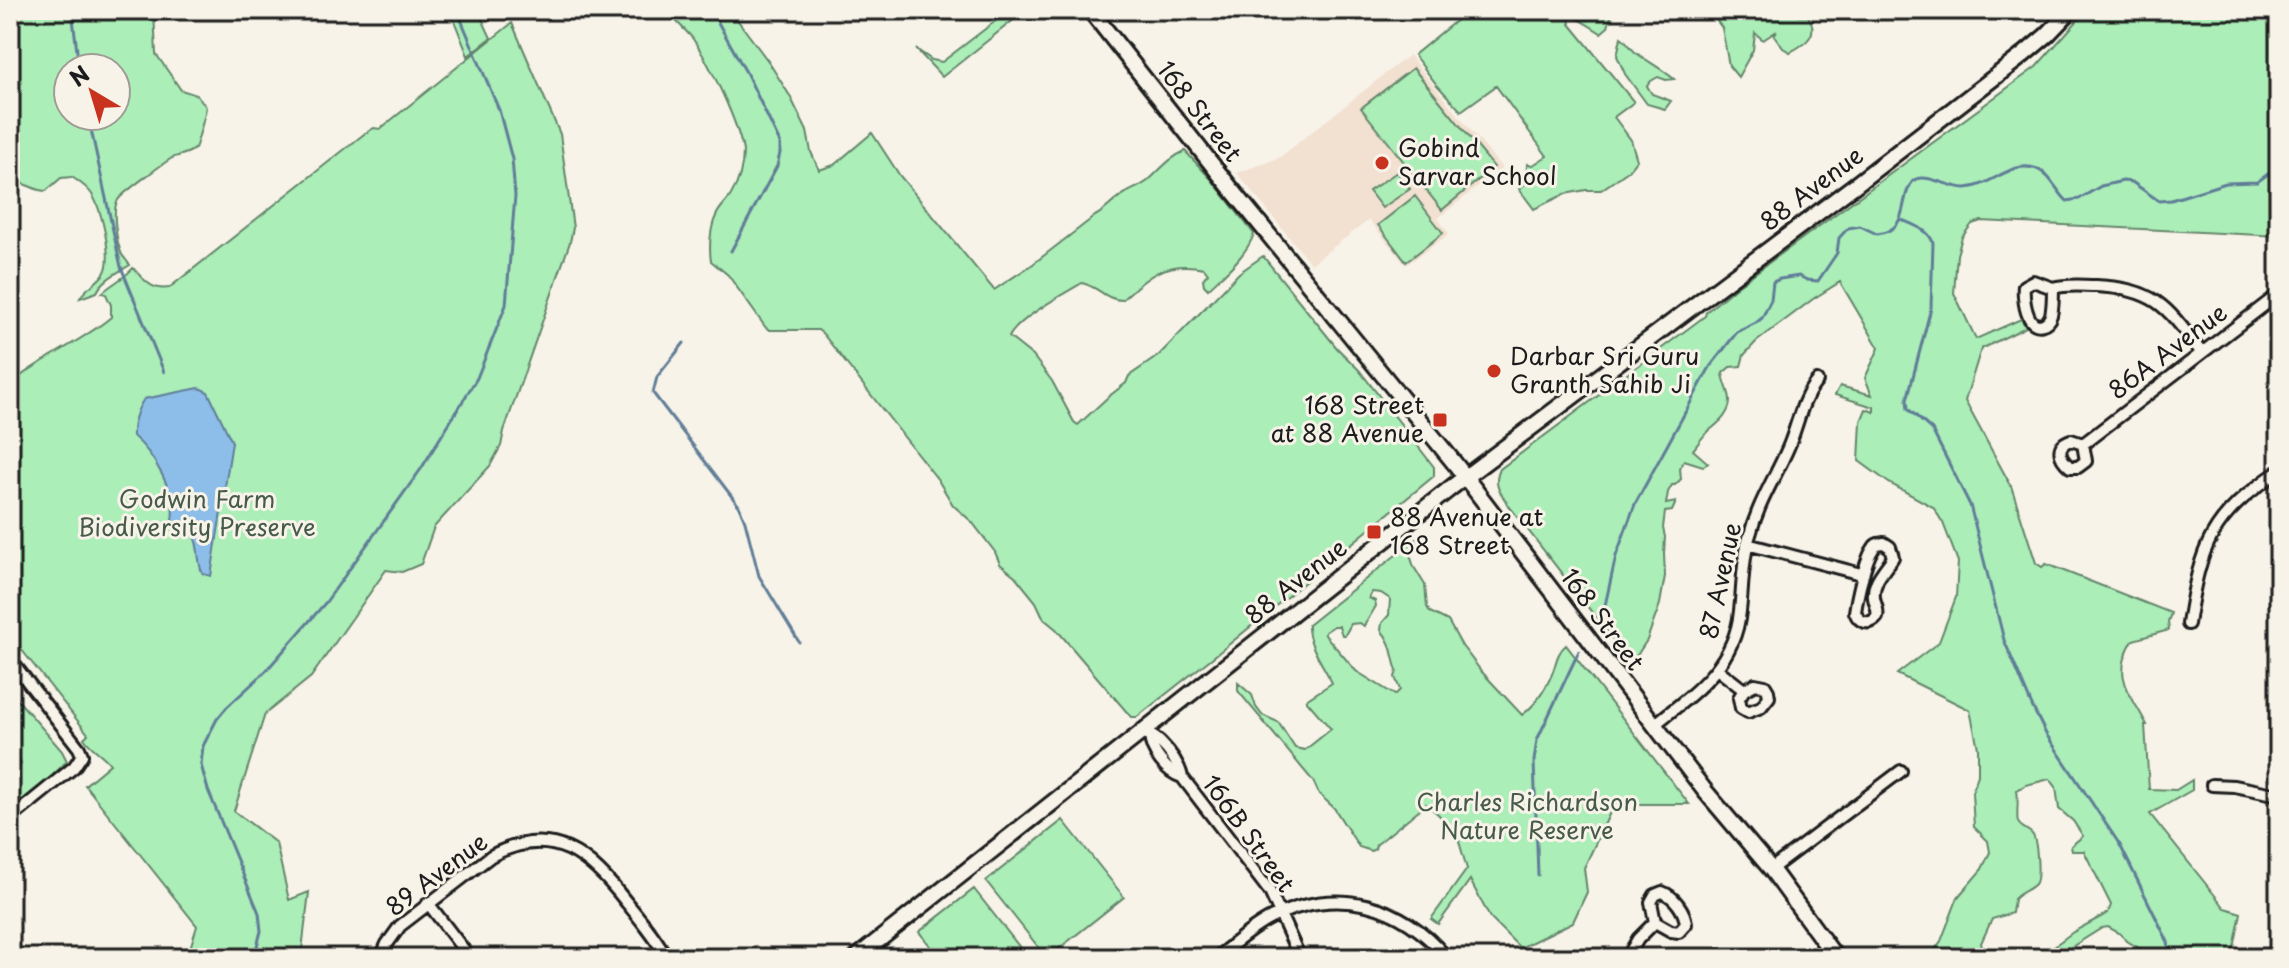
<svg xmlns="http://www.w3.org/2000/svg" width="2289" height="968" viewBox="0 0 2289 968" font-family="'Playpen Sans',sans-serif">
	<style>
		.built { fill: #f2e0d0 }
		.green { fill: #abeeb8; stroke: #64856a; stroke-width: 2; fill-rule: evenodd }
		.water { fill: #8dbee9; stroke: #607d97; stroke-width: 2 }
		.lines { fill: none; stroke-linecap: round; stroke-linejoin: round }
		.stream { stroke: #607d97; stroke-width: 3 }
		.street-casing { stroke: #1c1c1c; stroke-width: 16 }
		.secondary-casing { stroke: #1c1c1c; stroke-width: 20 }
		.street { stroke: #f7f3e8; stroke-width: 10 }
		.secondary { stroke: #f7f3e8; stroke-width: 14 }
		.poi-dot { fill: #c8321e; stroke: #f7f3e8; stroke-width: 3 }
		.labels { text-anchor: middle; stroke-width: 6; stroke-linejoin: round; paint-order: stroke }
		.street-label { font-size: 24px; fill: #1c1c1c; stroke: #f7f3e8 }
		.poi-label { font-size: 24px; fill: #1c1c1c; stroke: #f7f3e8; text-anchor: start }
		.park-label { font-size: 24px; fill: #475b4b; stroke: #f7f3e8 }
	</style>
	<rect width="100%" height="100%" fill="#f7f3e8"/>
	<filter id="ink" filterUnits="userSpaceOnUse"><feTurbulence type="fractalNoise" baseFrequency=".0125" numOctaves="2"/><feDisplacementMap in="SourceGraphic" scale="16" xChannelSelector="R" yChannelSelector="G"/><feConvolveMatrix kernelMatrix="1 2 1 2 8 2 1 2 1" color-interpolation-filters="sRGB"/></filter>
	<g filter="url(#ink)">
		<!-- built -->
		<path class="built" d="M1409 55 1502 168 1438 218 1449 234 1406 265 1369 220 1311 264 1237 173 1279 158Z"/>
		<!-- green -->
		<path class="green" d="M10 10H154L156 54 181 90 197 95 206 107C206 112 196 147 195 148 190 154 179 155 172 158 164 163 121 194 118 200 111 210 117 244 122 255 123 256 129 264 130 265 119 272 103 279 97 292L80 298C85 287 99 283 105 272 113 256 101 207 91 193 86 186 79 182 72 177L61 178 46 191C33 191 23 179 10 184ZM68 68H116V116H68Z
			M450 10H478L491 38 468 56Z
			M668 10H730L768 61 790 96 807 131 811 152 819 170 834 165 872 133 900 176 994 290 1033 264 1095 216C1107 210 1114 199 1126 193 1133 189 1142 186 1149 180 1161 169 1169 158 1185 151L1211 179 1254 234C1246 256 1225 273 1208 289L1204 285 1203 279 1208 273 1204 268C1167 260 1148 275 1122 300 1106 300 1099 287 1082 283 1063 294 1018 319 1009 337L1033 356 1052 381 1074 422 1078 425 1108 397 1126 383 1129 376 1158 356 1239 273 1263 256 1337 348 1359 370 1434 467V476L1227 646 1137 717H1131L1056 629 1044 619 1036 602 1015 576 1000 564 995 552 972 522 953 505 938 480 823 334 818 330H770L766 328 728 275 711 261C709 248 710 228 716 216 719 208 727 202 731 195 739 182 743 166 743 151 737 120 711 66 693 39 685 29 674 21 668 10Z
			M1010 10H1026L942 77 916 49 932 60 942 62Z
			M1469 10H1613L1608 27 1601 33 1569 13 1570 24 1634 102 1614 117 1631 140 1637 160 1628 171 1601 190H1586L1565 194 1534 209 1519 189 1526 183 1527 164 1533 165 1547 156 1496 86 1461 111 1437 85 1414 55Z
			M1709 10H1808L1800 16H1808C1820 34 1806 44 1790 52L1783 48 1774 35 1777 31 1763 40 1755 33 1753 50 1738 77 1729 66 1722 28Z
			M2087 10H2279V236L1981 221 1972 224 1962 237 1957 255 1954 293 1976 339 2021 319 2026 327 1981 349 1965 401 2011 486 2036 563 2042 567 2046 564 2171 613 2168 622 2169 630 2133 640C2111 676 2130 692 2147 725H2145L2149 789 2176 790 2192 780V790L2150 814 2225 908 2241 913 2232 958H2153L2152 955 2126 941 2121 934 2108 927 2102 928 2054 958H2038L2073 932 2108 913 2111 905 2084 851H2072L2071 846 2083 836 2073 821 2059 809 2056 787 2050 779 2026 785 2017 790C2019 799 2016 817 2018 822 2020 828 2028 829 2032 834 2037 839 2040 879 2035 884 2030 890 2020 892 2014 899L2012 913 1992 919 1981 943 1985 958H1929L1941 941 1958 897 1982 869 1990 852 1988 841 1974 827 1972 792 1978 775V748L1970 710 1897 674 1939 642 1956 597 1958 562 1943 523 1933 507 1889 483 1859 461 1861 421 1866 409 1874 412V407L1835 395 1840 386 1872 395 1865 378 1879 348 1840 282 1813 299 1756 342 1744 355 1741 366 1730 367 1723 373C1724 383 1729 390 1730 399 1731 413 1719 423 1710 430 1703 435 1698 444 1693 450L1708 463 1703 466 1684 460 1680 468 1681 479 1675 485H1672L1668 492 1666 504 1676 502 1672 511 1665 512 1663 528 1665 537 1664 554 1665 576 1660 604 1647 640 1634 660 1631 661 1622 651 1510 507C1501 494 1492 485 1500 469L1705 316 1706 312 1736 287 2036 67Z
			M512 23 560 134 573 228 570 242 504 431 501 446 490 466 434 527 421 564 402 572 386 570 311 677 265 714 234 811 276 843 289 900 309 892 301 958H187L197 926 85 785 110 764C102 753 92 750 84 738L88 734 10 635V384C43 357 80 343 111 317V305L106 294 102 293C111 284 125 278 133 268 144 280 152 291 169 288L364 134 374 128 380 129Z
			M1621 37C1627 41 1630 47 1635 52 1647 61 1661 68 1674 79L1666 80 1658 77 1651 81 1647 86 1652 94 1671 101 1665 109 1647 104 1625 74 1617 56Z
			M1413 68 1494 167 1442 210 1361 108Z
			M1397 172 1410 189 1382 208 1369 191Z
			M1415 196 1443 233 1406 262 1378 225Z
			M1416 539 1419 540V544L1410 555 1414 567 1425 585 1427 607 1430 612 1448 621 1462 646 1482 672 1522 715C1536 705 1545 690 1552 674 1556 664 1557 652 1566 645L1689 804H1614L1584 868 1587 892 1573 922 1520 948 1490 918 1470 880 1438 924 1431 919 1467 869 1458 838 1439 815 1426 804 1376 845 1375 849 1371 851 1359 847 1334 808 1319 794 1313 781 1238 691V683L1252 695 1256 707 1262 715 1278 722 1295 748 1305 750 1331 729 1306 700 1332 683C1324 666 1307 644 1308 625ZM1372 592 1381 593 1390 599 1389 615 1382 623 1381 630C1393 644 1391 654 1397 671L1395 677 1400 690 1395 695 1356 671 1325 635V632L1334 626H1339L1342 635H1345L1351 624 1360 623 1364 626 1376 606 1375 601 1369 598Z
			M10 691 62 751 67 761 51 777 25 799 20 800C7 781 7 781 21 764L10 744Z
			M1063 820 1124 897 1047 958 986 881Z
			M974 889 1028 958H940L919 932Z"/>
		<!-- water -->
		<path class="water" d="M199 388 208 392 232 442 211 576 203 574C196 563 201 539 189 531 187 529 184 530 182 529 180 528 174 522 172 520 177 493 153 453 133 436 132 425 137 409 144 399Z"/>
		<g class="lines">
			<!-- stream -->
			<path class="stream" d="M72 10 79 68
				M711 10 747 74 780 143V153L777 166 731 251
				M88 116 121 267 164 372
				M1900 219C1913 225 1929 229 1933 243L1931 308 1907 400 1908 409 1932 430 1970 505 2004 640 2032 706 2046 734 2120 845 2168 942 2171 958
				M684 343 657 377 653 393 739 506 745 521 759 576 799 642
				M1604 610 1616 556 1635 504 1710 367 1737 332 1756 323 1762 318 1771 300 1773 282 1780 279 1799 276 1807 280 1818 281 1837 253 1839 238 1848 228 1860 226 1877 234C1911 230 1898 198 1913 181 1922 171 1952 189 1966 188 1991 187 2012 159 2037 169 2050 174 2057 192 2067 201L2079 199 2101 186 2123 181 2132 182 2159 201 2171 200 2226 183 2257 182 2279 166
				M1538 875 1534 761 1537 740 1579 651
				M254 958 261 931 259 913 208 790 201 765 203 746 217 719 227 707 265 672 326 602 421 469 477 378 506 305 515 196 512 159 499 110 457 10"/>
			<!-- street casing -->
			<g class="street-casing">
				<path id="street" d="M2033 281 2053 288C2053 296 2053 307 2051 315 2048 325 2036 329 2030 319 2025 311 2023 295 2024 286Z
					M2053 288C2067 284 2081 286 2096 286 2156 289 2167 307 2201 352
					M2083 444 2086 461 2078 467H2070C2059 458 2055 445 2071 440L2083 444 2279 294
					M1884 543 1890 547 1893 557C1885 570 1872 581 1874 598 1875 606 1879 609 1877 617 1870 626 1859 623 1855 612 1857 598 1865 560 1873 549 1876 543 1878 544 1884 543Z
					M1747 544 1861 574
					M2188 624C2201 543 2210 518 2279 471
					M10 659 79 748 82 755 74 767 10 819
					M1717 669 1744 690
					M1755 684 1765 686 1768 691 1769 697 1761 707 1748 712 1741 708 1739 698 1744 690Z
					M1654 725C1693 694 1735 665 1740 611 1743 586 1742 562 1749 538 1758 503 1774 480 1788 448 1798 425 1801 400 1817 381
					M1144 730C1149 735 1155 737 1160 742 1170 752 1179 764 1182 777L1270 892 1300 958
					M1150 736C1151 752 1166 772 1182 777
					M2212 785 2234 786 2279 795
					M1771 869 1901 771
					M1662 892C1674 896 1685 911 1686 924L1679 932 1671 931 1655 922 1651 902 1655 895Z
					M428 903 470 958
					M381 958 387 944 400 926 491 856C553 823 590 855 627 903 642 921 656 938 667 958
					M1216 958C1234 944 1251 928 1271 918 1337 885 1401 903 1447 958
					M1627 958 1638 939 1655 922"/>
			</g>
			<!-- secondary casing -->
			<g class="secondary-casing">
				<path id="secondary" d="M1090 10 1229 186 1456 465 1705 791 1771 869 1836 958
					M856 958 1452 487 1855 185 2022 56 2047 35 2071 10"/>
			</g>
			<!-- street -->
			<use href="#street" class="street"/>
			<!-- secondary -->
			<use href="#secondary" class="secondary"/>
		</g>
	</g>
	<!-- markers -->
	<g class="poi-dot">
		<circle cx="1382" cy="163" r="8"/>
		<circle cx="1494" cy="371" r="8"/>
		<rect x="1432" y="412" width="16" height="16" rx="4"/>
		<rect x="1366" y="524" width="16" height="16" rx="4"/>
	</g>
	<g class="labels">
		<!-- street labels -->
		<g class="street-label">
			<text transform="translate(1199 112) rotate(52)" y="8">168 Street</text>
			<text transform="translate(1812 189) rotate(-37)" y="8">88 Avenue</text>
			<text transform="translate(2168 352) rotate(-37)" y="8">86A Avenue</text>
			<text transform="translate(1721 581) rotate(-78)" y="8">87 Avenue</text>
			<text transform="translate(1296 582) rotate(-38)" y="8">88 Avenue</text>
			<text transform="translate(1602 620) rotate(53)" y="8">168 Street</text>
			<text transform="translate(1248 834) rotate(54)" y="8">166B Street</text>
			<text transform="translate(437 875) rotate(-37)" y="8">89 Avenue</text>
		</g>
		<!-- poi labels -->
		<g class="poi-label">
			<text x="1398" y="157">Gobind<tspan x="1398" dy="28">Sarvar School</tspan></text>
			<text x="1510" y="365">Darbar Sri Guru<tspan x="1510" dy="28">Granth Sahib Ji</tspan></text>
			<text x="1424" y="414" text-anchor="end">168 Street<tspan x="1424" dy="28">at 88 Avenue</tspan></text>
			<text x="1390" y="526">88 Avenue at<tspan x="1390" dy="28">168 Street</tspan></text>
		</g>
		<!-- park labels -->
		<g class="park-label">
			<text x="197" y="508">Godwin Farm<tspan x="197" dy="28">Biodiversity Preserve</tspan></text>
			<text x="1527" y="811">Charles Richardson<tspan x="1527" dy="28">Nature Reserve</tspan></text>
		</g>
	</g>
	<!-- margin -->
	<rect width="2289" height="968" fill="none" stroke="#f7f3e8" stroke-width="40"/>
	<rect x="20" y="20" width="2249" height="928" fill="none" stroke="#1c1c1c" stroke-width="3" filter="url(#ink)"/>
	<!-- north arrow -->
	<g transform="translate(92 92) rotate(322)"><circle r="38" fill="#f7f3e8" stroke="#9f9d96" stroke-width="2"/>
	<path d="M0-6L14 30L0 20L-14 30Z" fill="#c8321e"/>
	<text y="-12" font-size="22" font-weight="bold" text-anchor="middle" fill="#1c1c1c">N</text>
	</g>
</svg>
